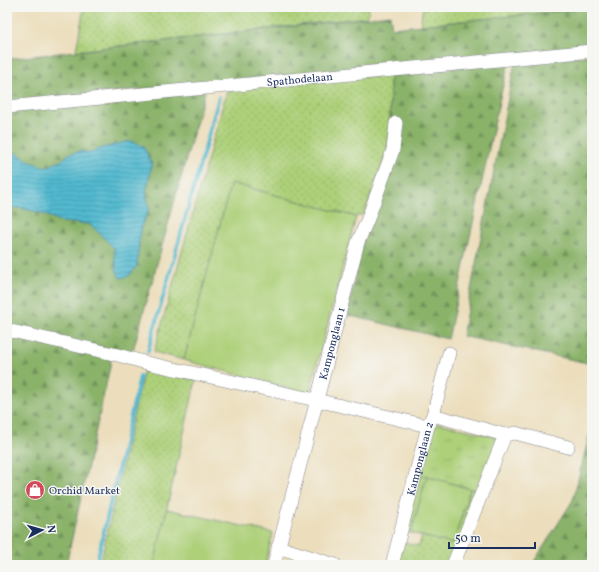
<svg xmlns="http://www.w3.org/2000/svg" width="599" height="572" viewBox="0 0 599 572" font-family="Vollkorn,serif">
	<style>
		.grass { fill: url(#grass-dots); stroke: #64806c }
		.forest { fill: url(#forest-firs); stroke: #527064 }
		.park { fill: url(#park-tufts); stroke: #64806c }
		.garden { fill: #add079; stroke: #64806c }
		.water { fill: url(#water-rules); stroke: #367497 }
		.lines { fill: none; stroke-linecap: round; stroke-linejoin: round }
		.stream { stroke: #52bad0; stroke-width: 3.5 }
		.minor-casing { stroke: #84868d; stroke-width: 14 }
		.minor { stroke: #fff; stroke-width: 13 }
		.labels { text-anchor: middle; stroke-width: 3; stroke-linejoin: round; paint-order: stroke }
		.street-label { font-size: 11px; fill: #1b2f5e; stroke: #f6f6f2 }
		.poi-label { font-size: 11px; fill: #1b2f5e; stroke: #f6f6f2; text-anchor: start }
	</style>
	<defs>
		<pattern id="grass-dots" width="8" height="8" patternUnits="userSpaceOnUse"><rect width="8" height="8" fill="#add079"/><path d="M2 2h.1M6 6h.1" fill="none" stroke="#94b36b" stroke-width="1.8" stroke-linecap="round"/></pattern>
		<pattern id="forest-firs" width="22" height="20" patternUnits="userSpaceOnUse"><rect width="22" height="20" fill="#8ab269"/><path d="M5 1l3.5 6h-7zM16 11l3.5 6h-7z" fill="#70915a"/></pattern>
		<pattern id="park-tufts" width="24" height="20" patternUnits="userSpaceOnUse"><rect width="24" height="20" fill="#add079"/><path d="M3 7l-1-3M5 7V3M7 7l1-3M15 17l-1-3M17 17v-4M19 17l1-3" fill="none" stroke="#94b36b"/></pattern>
		<pattern id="water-rules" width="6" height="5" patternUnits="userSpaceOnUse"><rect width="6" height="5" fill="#52bad0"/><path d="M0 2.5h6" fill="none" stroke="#4398ac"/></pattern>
	</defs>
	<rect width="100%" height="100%" fill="#f6f6f2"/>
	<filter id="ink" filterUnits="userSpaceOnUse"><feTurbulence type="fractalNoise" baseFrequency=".025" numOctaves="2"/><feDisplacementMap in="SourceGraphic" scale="8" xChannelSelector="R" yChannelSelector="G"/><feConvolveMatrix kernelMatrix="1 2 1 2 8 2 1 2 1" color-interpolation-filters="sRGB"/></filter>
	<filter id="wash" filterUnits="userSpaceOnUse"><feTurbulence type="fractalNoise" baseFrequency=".012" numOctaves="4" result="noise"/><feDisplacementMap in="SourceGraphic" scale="16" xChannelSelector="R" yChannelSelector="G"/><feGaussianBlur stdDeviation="0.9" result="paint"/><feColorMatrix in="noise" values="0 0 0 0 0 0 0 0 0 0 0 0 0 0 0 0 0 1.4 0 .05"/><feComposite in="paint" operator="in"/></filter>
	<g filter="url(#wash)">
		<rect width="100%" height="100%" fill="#ecdebc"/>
		<!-- grass -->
		<path class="grass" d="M84 7H369L368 17 76 51Z
			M423 7H592V8L420 25Z
			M390 75V132L387 151 364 214 356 217 231 183 184 360 154 352 227 90Z
			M144 369 196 380 154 565H100Z
			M419 474 427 476 411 533 404 531Z
			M470 489 478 491 450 565H396L402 542 419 546 422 536 453 544Z"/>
		<!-- forest -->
		<path class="forest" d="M592 8V47L7 102V59L390 15 392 28Z
			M592 55V364L462 336 515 62Z
			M509 62 501 93 448 339 347 315 362 244 395 153 390 121V75Z
			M205 91 132 354 7 326V110Z
			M7 334 109 356 111 362 66 565H7Z
			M592 424V565H532L573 500Z"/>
		<!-- park -->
		<path class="park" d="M439 423 495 437 498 442 478 491 419 474 433 425Z"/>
		<!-- garden -->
		<path class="garden" d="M231 183 356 217 309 394 184 360Z
			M427 476 470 489 453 544 411 533Z
			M167 509 273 533 265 565H154Z"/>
		<!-- water -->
		<path class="water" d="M130 141 143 146 152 164 146 192 149 209 142 225 139 242 137 266 129 276 120 278 116 268 114 248 90 224 62 222 41 213 25 209 11 207 7 205V155L14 152 33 163 46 167 61 161 69 154 82 151 89 153 99 149Z"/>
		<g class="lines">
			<!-- stream -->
			<path class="stream" d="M148 351 219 97
				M96 565 140 376"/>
		</g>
	</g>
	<g filter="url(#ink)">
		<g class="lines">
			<!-- minor casing -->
			<g class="minor-casing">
				<g id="minor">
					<path id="s1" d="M7 107 592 51"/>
					<path d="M7 330 118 355 147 363 261 388 316 400 428 426"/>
					<path d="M433 415 505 435 453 565"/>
					<path d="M505 435 515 433 568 447"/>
					<path d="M278 547 335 565"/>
					<path id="s2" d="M274 565 358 242 367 221 393 150 396 123"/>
					<path id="s3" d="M392 565 428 426 433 415 449 353"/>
				</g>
			</g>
			<!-- minor -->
			<use href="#minor" class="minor"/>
		</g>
	</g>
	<!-- icons -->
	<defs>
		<g id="shop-disc" transform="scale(1)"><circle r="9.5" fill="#d1495b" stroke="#f6f6f2"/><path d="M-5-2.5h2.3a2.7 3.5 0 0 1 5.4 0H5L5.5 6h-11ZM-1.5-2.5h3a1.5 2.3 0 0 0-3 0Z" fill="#fff"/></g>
	</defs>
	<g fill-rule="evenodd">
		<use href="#shop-disc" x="35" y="490"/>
	</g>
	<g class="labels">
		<!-- street labels -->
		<g class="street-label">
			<text dy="4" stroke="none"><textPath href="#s1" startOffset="294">Spathodelaan</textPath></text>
			<text dy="4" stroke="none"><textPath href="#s2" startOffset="229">Kamponglaan 1</textPath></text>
			<text dy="4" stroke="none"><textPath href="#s3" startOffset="110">Kamponglaan 2</textPath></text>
		</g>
		<!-- poi labels -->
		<g class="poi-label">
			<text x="49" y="494">Orchid Market</text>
		</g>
	</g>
	<!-- margin -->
	<rect width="599" height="572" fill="none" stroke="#f6f6f2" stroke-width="24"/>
	<!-- north arrow -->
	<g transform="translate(42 530) rotate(84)" stroke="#f6f6f2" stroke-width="3" paint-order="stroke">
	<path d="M0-3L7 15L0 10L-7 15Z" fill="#1b2f5e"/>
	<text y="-6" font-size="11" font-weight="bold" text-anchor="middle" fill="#1b2f5e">N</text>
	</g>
	<!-- scale -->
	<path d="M449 542v6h86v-6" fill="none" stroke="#1b2f5e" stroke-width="2"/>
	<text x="455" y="542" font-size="12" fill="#1b2f5e" stroke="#f6f6f2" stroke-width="3" paint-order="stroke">50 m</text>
</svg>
